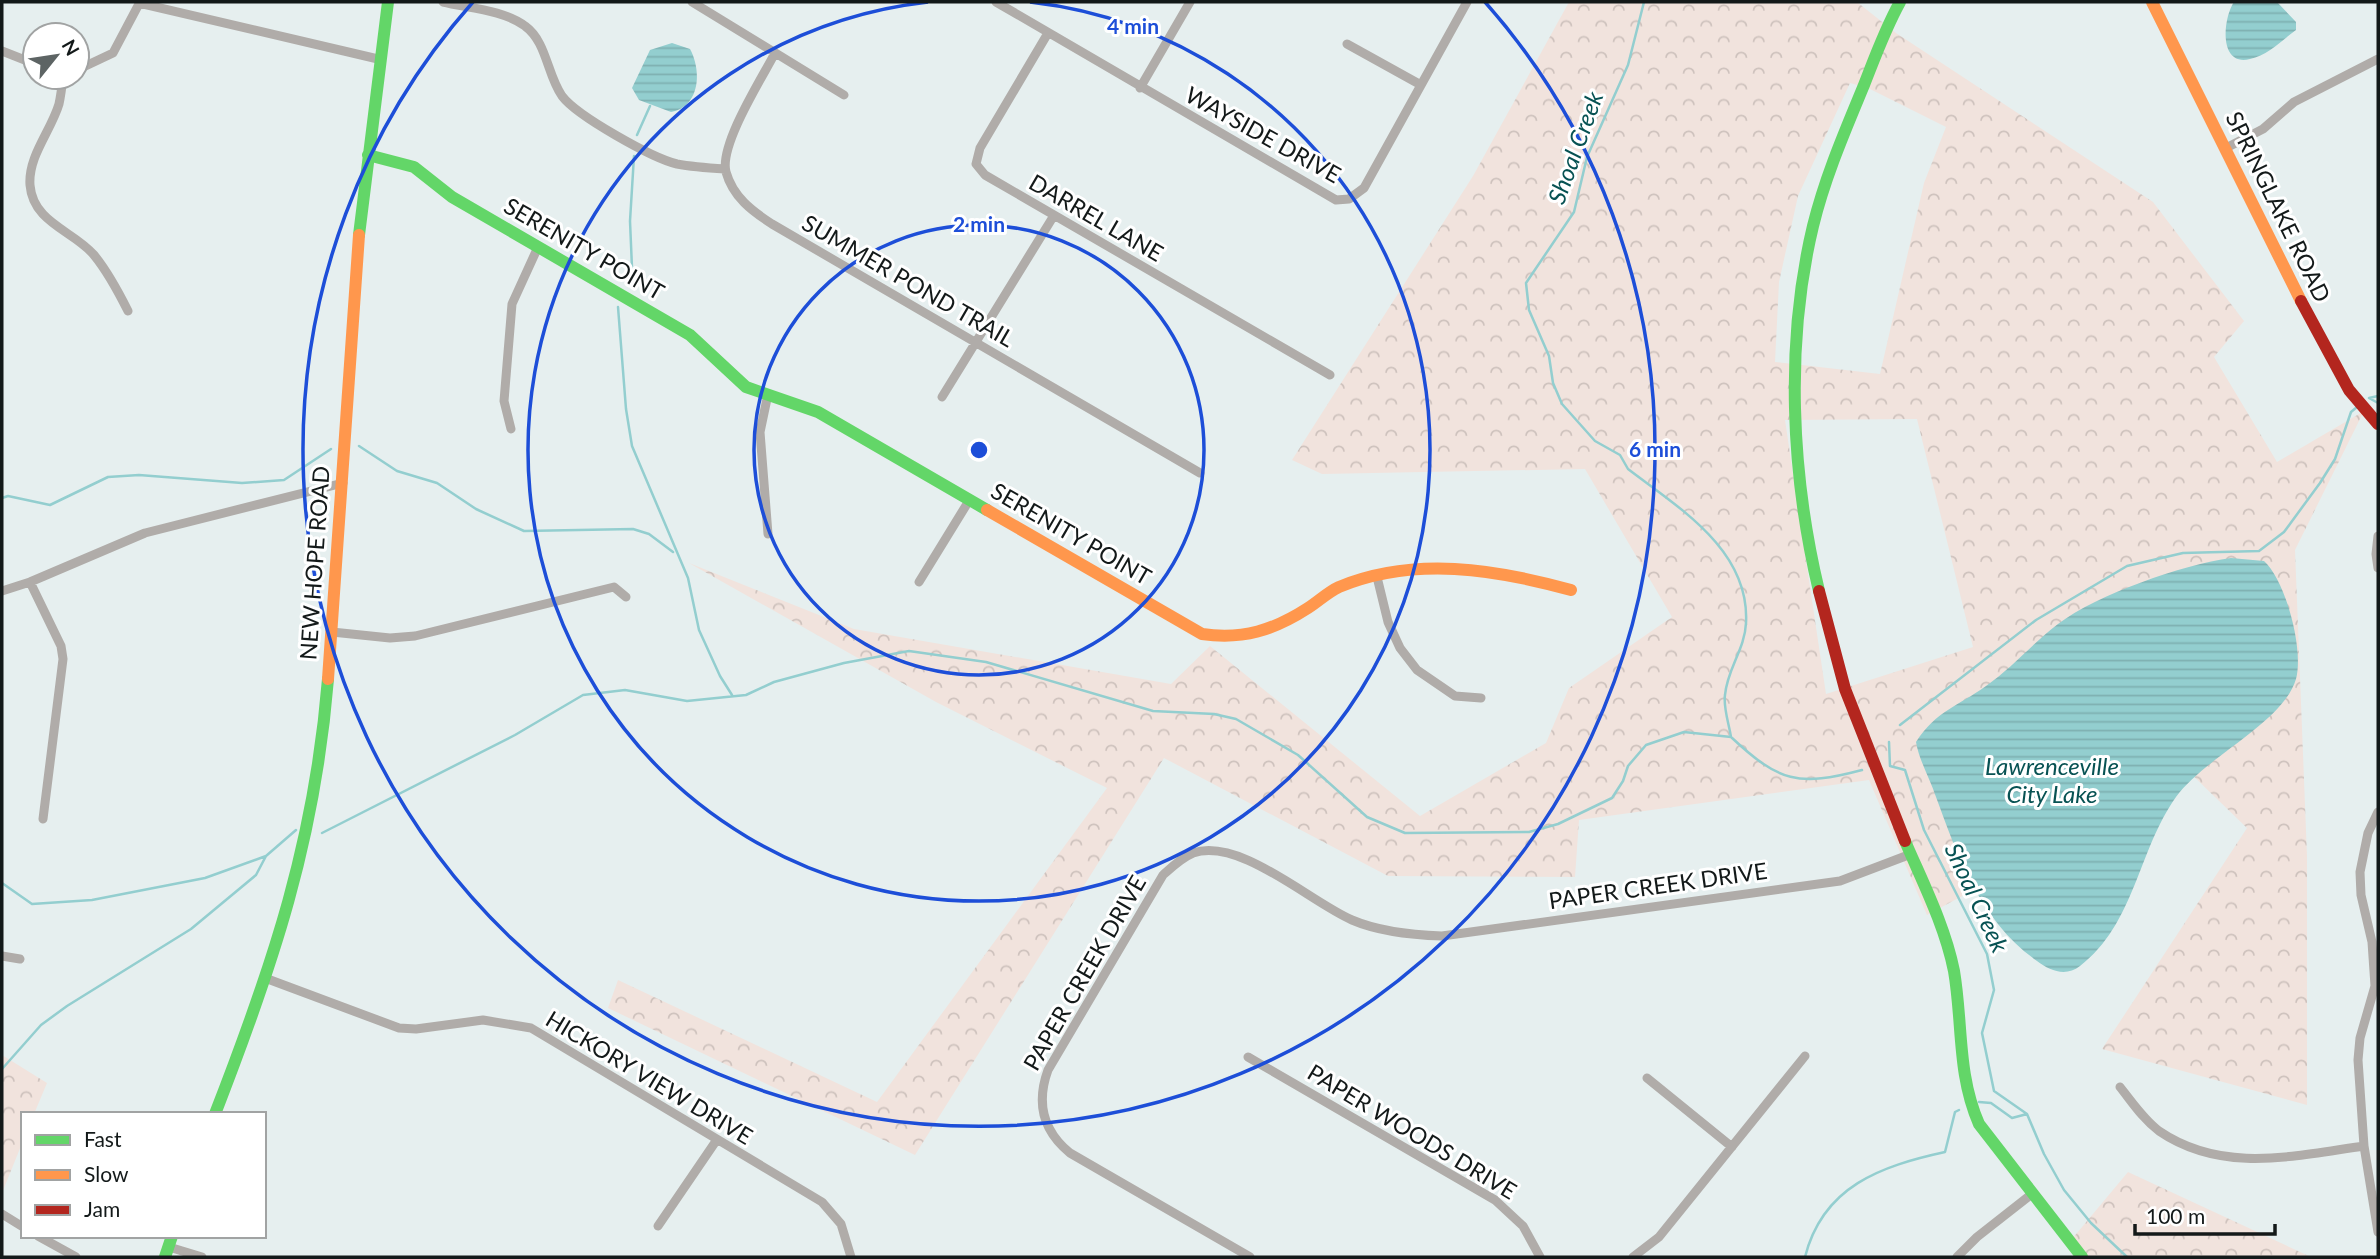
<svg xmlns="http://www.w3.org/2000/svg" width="2380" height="1259" viewBox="0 0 2380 1259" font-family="Lato,sans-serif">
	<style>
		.forest { fill: url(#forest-crowns); fill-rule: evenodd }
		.water { fill: url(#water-rules) }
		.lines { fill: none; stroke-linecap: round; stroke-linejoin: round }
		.stream { stroke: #93cecf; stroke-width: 2.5 }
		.street { stroke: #b0aca9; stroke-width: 9 }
		.fast { stroke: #63d668; stroke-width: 12 }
		.slow { stroke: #ff974d; stroke-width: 12 }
		.jam { stroke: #b3261e; stroke-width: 12 }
		.ring { fill: none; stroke: #1d4ed8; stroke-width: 3.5 }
		.labels { text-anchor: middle; stroke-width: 6; stroke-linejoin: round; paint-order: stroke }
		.street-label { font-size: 23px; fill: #131919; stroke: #fff }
		.water-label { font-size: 24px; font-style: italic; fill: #075253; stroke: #fff }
		.centre { fill: #1d4ed8; stroke: #fff; stroke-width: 3.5 }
		.ring-label { font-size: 21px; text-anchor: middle; font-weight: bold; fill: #1d4ed8; stroke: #fff; stroke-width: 6; stroke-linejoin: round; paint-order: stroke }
	</style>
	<defs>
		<pattern id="forest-crowns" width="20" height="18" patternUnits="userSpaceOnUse" patternTransform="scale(1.75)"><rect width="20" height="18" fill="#f1e3dd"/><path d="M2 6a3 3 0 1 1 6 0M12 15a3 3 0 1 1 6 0" fill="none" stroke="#cec2bd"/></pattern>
		<pattern id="water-rules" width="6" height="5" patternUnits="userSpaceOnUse" patternTransform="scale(1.75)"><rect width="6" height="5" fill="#93cecf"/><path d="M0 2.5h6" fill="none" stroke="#7eb0b1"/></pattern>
	</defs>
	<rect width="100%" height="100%" fill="#e6efef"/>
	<!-- forest -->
	<path class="forest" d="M1569 2H1857L1896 33 2153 202 2244 321 2214 357 2277 462 2364 411 2295 550 2307 856V1105L2102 1049 2247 828 2122 707 1977 888 1927 915 1869 780 1579 820 1575 877 1388 876 1164 758 915 1155 608 1008 618 980 877 1102 1107 788 936 702 689 563 854 629 1171 684 1210 646 1420 816 1546 743 1569 688 1672 617 1585 469 1322 474 1292 460 1473 176ZM1850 83 1868 88 1946 127 1924 183 1880 374 1775 362 1779 282 1798 196ZM1917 419 1973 647 1826 694 1785 420Z
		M2 1055 47 1083 34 1114H23V1141L2 1193Z
		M2128 1172 2311 1257H2079L2072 1239Z"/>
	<!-- water -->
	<path class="water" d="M2234 2H2277L2296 22V30C2282 40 2268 55 2250 59 2218 67 2223 18 2234 2Z
		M672 43 690 49C702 71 700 107 671 112L639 100 632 88 650 50Z
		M2231 558 2264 561C2286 581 2304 650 2296 679 2283 723 2205 757 2176 797 2138 850 2135 924 2080 966 2066 977 2050 971 2037 961 1981 922 1958 857 1936 797 1930 779 1919 760 1916 742 1937 710 1957 707 1986 686 2012 668 2033 643 2058 624 2098 594 2182 565 2231 558Z"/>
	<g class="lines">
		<!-- stream -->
		<path class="stream" d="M1644 2 1628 65 1587 157 1574 212 1526 283 1529 310 1549 356 1553 383 1562 404 1595 441 1620 455 1628 469C1679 508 1750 550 1746 623 1745 649 1727 669 1725 695 1723 707 1729 724 1731 737 1779 782 1798 787 1862 770
			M637 135 650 106
			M626 284 632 268 630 221 634 156
			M618 307 626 409 632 446 688 578 699 630 720 676 732 695
			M2369 398 2378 396
			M2369 398 2378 403
			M359 446 397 471 437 483 476 509 524 531 633 529 649 534 673 552
			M2 498 8 496 50 505 108 477 139 475 242 483 284 480 331 449
			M1900 725 2036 620 2127 566 2183 553 2259 551 2284 532 2320 483 2335 459 2351 412 2357 407
			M1889 742 1890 766 1905 770 1924 830 1987 954 1994 990 1982 1033 1994 1091 2027 1114 2044 1154 2064 1190 2091 1223 2127 1257
			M322 833 515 735 583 695 625 690 687 701 746 695 774 682 844 663 909 651 986 662 1153 711 1214 714 1236 719 1298 755 1367 817 1405 833 1529 832 1558 824 1612 798 1623 781 1628 766 1646 745 1684 732 1731 737
			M2 883 32 904 92 900 205 878 266 856 296 830
			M2 1069 41 1025 67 1006 191 929 256 875 266 856
			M1979 1102 1991 1103 2012 1118 2027 1114
			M1805 1257C1823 1186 1881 1166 1945 1152L1955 1112 1959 1110"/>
		<!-- street -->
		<path class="street" d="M443 2C468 8 504 10 525 26 547 42 547 75 562 96 577 116 652 158 677 164 693 167 709 168 725 169
			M692 2 844 95
			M996 2 1336 200 1349 199 1364 188 1467 2
			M139 3 378 59
			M1048 33 980 148 976 164 985 175 1330 375
			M1347 44 1421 85
			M2 51 35 64
			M775 53C762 78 719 145 726 172 733 197 752 211 772 224L1200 473
			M77 70 113 53 140 2
			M63 77C62 86 61 95 59 104 51 131 28 156 30 185 33 223 74 231 94 255 108 272 118 291 128 311
			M1140 88 1190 2
			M2226 148 2263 129 2294 102 2378 59
			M942 397 1053 217
			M511 429 504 401 512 304 538 247
			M768 534 760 432 768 394
			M2378 536 2376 554 2378 568
			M1377 577 1388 622 1400 648 1417 670 1455 696 1481 698
			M30 582 61 646 63 659 43 819
			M919 582 970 499
			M2 591 30 582 145 533 343 483
			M332 632 390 638 415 636 614 587 626 597
			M2378 812 2368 833 2360 872 2361 895 2372 942 2375 986 2360 1038 2358 1060 2364 1146 2378 1232
			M2 956 20 959
			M265 978 399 1028 416 1029 483 1020 531 1028 822 1202 841 1224 851 1257
			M1248 1057 1495 1200 1523 1226 1540 1257
			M1647 1078 1732 1147
			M2120 1087C2132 1102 2143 1119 2159 1131 2222 1174 2293 1156 2364 1146
			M2 1214 23 1227
			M658 1226 716 1141
			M38 1236 76 1257
			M169 1247 202 1257
			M1250 1257 1070 1153C1043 1131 1036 1103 1048 1070L1163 875C1172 867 1181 858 1193 853 1240 837 1310 902 1352 920 1380 932 1412 935 1442 936L1840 881 1911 854
			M1633 1257 1659 1237 1805 1056
			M1957 1257 1977 1237 2033 1193"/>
		<!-- fast -->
		<path class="fast" d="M368 155 414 167 452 197 690 335 746 387 818 412 987 510
			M359 235 388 2
			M1819 591C1791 474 1785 343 1813 226 1825 177 1845 131 1864 85 1875 57 1885 29 1900 2
			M1905 841C1923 883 1945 926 1954 971 1963 1024 1957 1074 1979 1124L2082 1257
			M215 1114C273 965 315 840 328 679
			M165 1257 172 1236"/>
		<!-- slow -->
		<path class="slow" d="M2152 2 2301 301
			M987 510 1202 634C1243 640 1274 630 1308 608 1319 601 1328 592 1339 587 1414 556 1495 569 1571 590
			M328 679 359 235"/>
		<!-- jam -->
		<path class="jam" d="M2301 301 2349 390 2378 424
			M1819 591 1845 689 1905 841"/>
	</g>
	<!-- distance rings -->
	<g class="ring">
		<circle cx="979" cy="450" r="225"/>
		<path d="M1030 2A451 451 0 1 1 928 2"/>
		<path d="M1485 2A676 676 0 1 1 473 2"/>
	</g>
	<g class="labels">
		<!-- street labels -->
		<g class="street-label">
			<text transform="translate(1263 135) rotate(29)" y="8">WAYSIDE DRIVE</text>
			<text transform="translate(2278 207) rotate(64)" y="8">SPRINGLAKE ROAD</text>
			<text transform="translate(1096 218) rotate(30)" y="8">DARREL LANE</text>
			<text transform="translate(584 249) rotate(30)" y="8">SERENITY POINT</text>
			<text transform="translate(908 281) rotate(30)" y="8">SUMMER POND TRAIL</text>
			<text transform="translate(1071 534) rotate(30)" y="8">SERENITY POINT</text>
			<text transform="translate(315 563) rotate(-86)" y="8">NEW HOPE ROAD</text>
			<text transform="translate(1658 886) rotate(-8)" y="8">PAPER CREEK DRIVE</text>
			<text transform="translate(1085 973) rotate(-60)" y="8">PAPER CREEK DRIVE</text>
			<text transform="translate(649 1078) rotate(31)" y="8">HICKORY VIEW DRIVE</text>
			<text transform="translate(1412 1132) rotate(31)" y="8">PAPER WOODS DRIVE</text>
		</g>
		<!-- water labels -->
		<g class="water-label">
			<text transform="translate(1576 148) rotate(-70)" y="8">Shoal Creek</text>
			<text x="2052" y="775">Lawrenceville<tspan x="2052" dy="28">City Lake</tspan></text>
			<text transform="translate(1976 898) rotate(65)" y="8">Shoal Creek</text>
		</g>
	</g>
	<circle cx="979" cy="450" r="10" class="centre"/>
	<g class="ring-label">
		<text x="1133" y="34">4 min</text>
		<text x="979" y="232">2 min</text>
		<text x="1655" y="457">6 min</text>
	</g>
	<!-- border -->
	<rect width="2380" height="1259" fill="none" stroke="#131919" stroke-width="7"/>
	<!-- legend -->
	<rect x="21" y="1112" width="245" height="126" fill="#ffffff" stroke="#a1a3a3" stroke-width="2"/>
	<rect x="35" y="1135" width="35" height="10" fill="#63d668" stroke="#a1a3a3" stroke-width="2"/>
	<text x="84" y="1147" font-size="21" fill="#131919">Fast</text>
	<rect x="35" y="1170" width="35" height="10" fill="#ff974d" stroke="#a1a3a3" stroke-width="2"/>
	<text x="84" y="1182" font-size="21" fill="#131919">Slow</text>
	<rect x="35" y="1205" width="35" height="10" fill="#b3261e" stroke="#a1a3a3" stroke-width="2"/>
	<text x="84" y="1217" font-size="21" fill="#131919">Jam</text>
	<!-- north arrow -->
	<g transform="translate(56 56) rotate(60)"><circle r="33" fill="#ffffff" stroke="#a1a3a3" stroke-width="2"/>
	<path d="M0-5L12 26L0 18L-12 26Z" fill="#5d6464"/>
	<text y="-10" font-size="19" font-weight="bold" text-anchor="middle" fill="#131919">N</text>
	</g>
	<!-- scale -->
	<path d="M2135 1224v10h140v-10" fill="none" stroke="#131919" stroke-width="3.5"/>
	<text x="2146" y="1224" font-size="21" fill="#131919" stroke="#ffffff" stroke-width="5" paint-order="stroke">100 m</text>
</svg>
